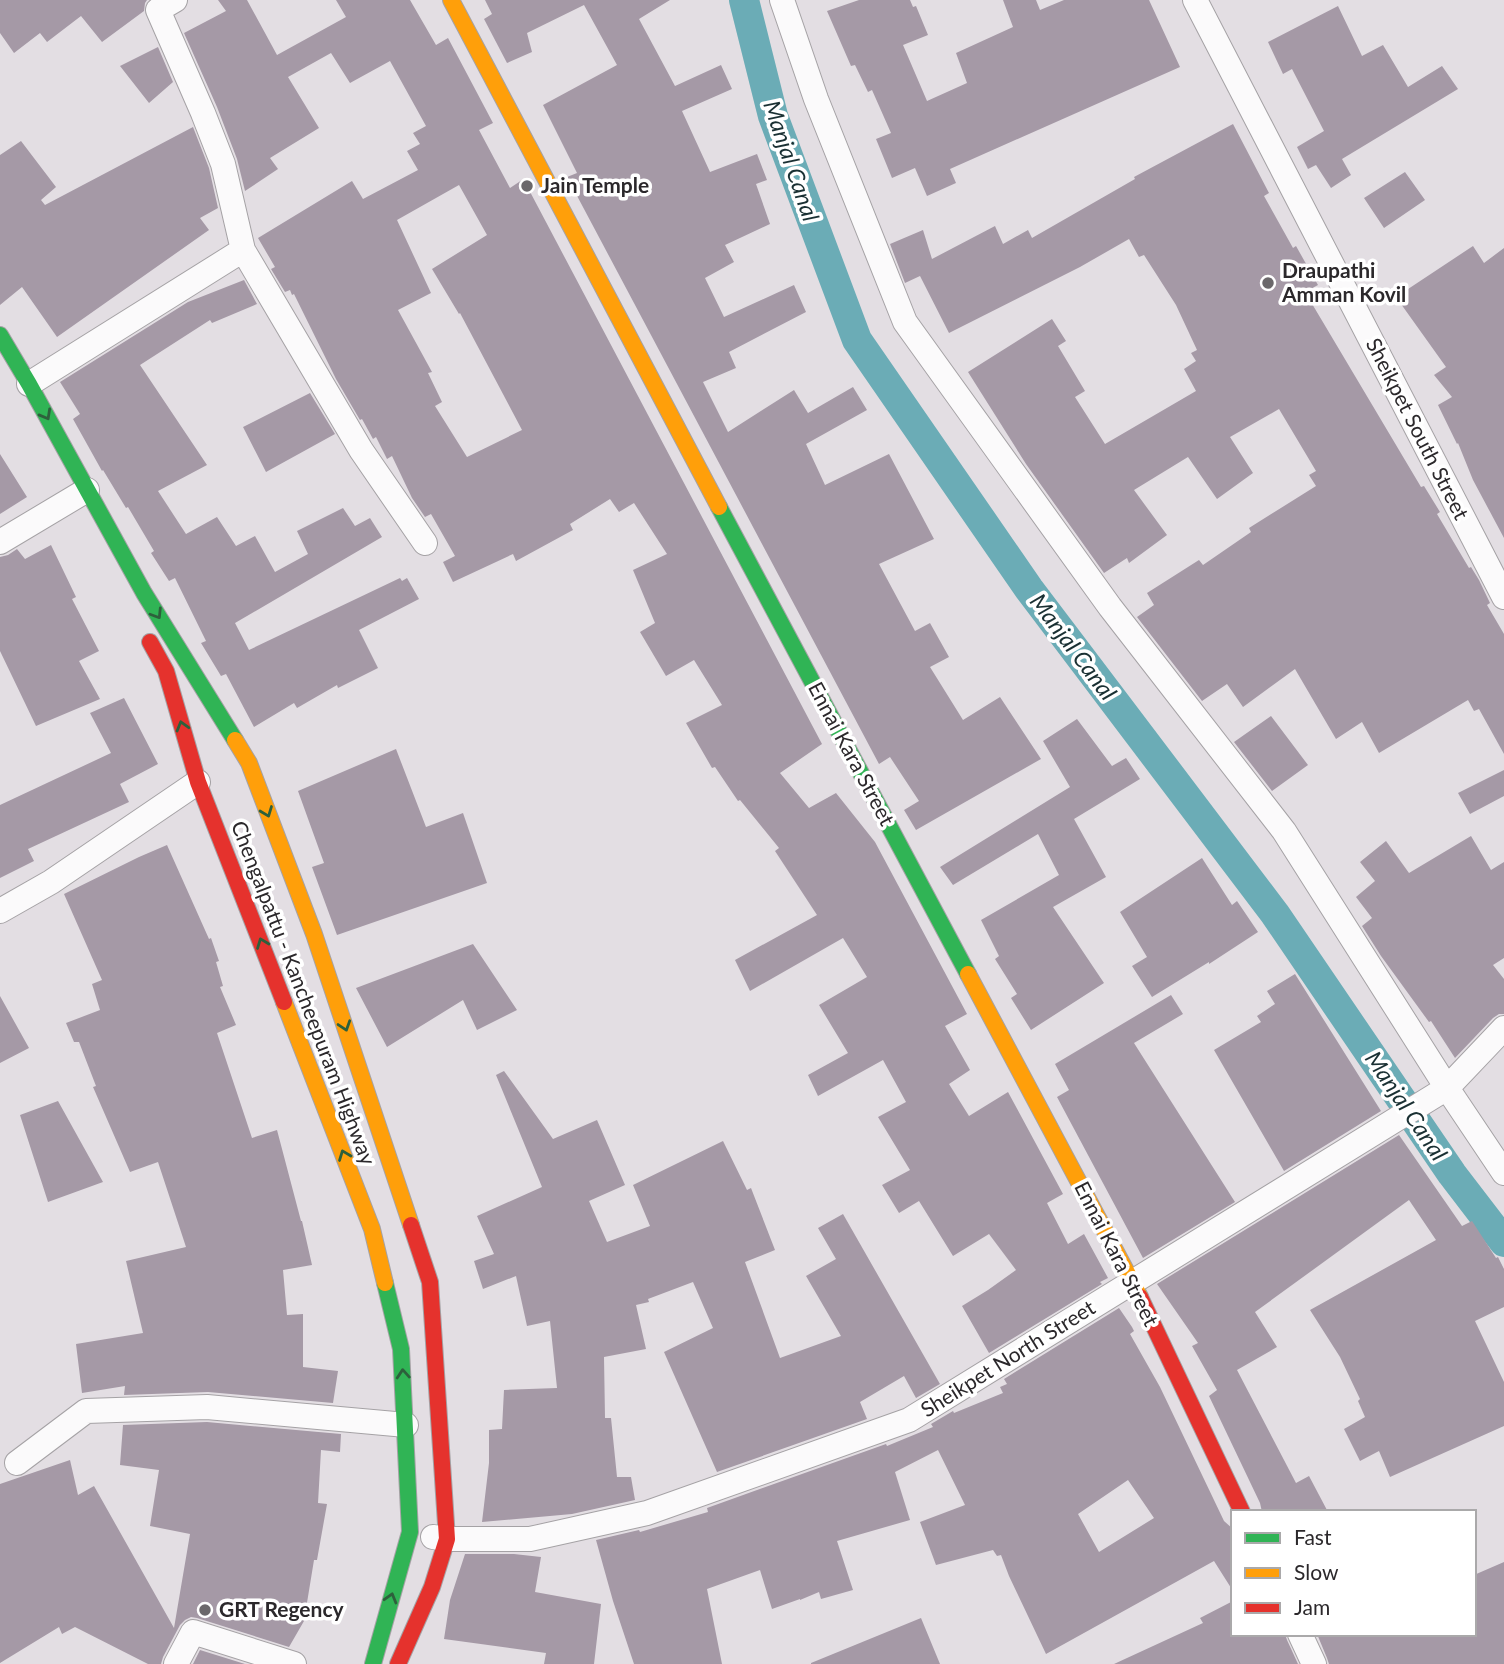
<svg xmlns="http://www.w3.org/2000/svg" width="1504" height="1664" viewBox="0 0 1504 1664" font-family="Lato,sans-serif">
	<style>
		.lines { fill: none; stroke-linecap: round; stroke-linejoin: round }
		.canal { stroke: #6bacb6; stroke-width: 30 }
		.building { fill: #a599a6; fill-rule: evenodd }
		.street-casing { stroke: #a5a2a5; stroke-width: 26 }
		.fast-casing { stroke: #a5a2a5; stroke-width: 18 }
		.slow-casing { stroke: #a5a2a5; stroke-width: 18 }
		.jam-casing { stroke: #a5a2a5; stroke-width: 18 }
		.street { stroke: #fbfafb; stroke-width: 24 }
		.fast { stroke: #30b455; stroke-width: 16 }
		.slow { stroke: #ff9f0a; stroke-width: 16 }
		.jam { stroke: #e5322d; stroke-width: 16 }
		.oneway { stroke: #2d603c }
		.poi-dot { fill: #6b686b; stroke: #fff; stroke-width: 2.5 }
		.labels { text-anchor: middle; stroke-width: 7; stroke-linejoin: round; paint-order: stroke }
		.poi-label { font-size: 21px; font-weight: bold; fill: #2b282b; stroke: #fff; text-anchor: start }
		.street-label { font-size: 21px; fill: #2b282b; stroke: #fff }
		.water-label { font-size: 23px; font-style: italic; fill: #1a3033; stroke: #fff }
	</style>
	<rect width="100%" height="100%" fill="#e3dee3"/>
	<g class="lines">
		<!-- canal -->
		<path class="canal" d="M744 0 773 116 857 340 1029 589 1275 914 1452 1174 1504 1242"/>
	</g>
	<!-- building -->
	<path class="building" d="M0 0H147L145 3 144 11 102 42 81 16 47 42 40 33 14 53 0 33Z
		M218 0H247L277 55 346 17 336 0H410L436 45 448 38 493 123 479 130 510 188 522 180 528 188 822 744 780 773 809 808 836 793 875 842 967 1014 945 1026 970 1070 949 1084 969 1116 1008 1092 1063 1194 1047 1203 1068 1244 1084 1234 1108 1278 1100 1282 1102 1284 989 1353 962 1306 988 1290 1016 1270 989 1234 953 1256 919 1201 899 1213 882 1185 910 1170 878 1117 906 1102 883 1060 818 1096 808 1075 848 1053 819 1005 867 977 843 938 750 991 735 960 817 915 775 851 779 848 740 800 738 801 715 767 712 768 686 723 722 705 694 660 666 676 640 632 655 623 633 570 667 554 634 503 619 512 610 499 570 524 573 530 516 561 513 554 453 582 443 562 455 556 431 514 425 517 412 498 392 456 387 459 376 437 373 439 362 419 360 420 336 379 294 294 292 295 290 290 285 292 271 269 275 267 258 238 352 181 363 199 418 170 407 151 420 144 413 133 426 126 390 61 350 83 331 53 288 77 319 128 270 158 278 169 245 191 237 159 217 107 184 33 226 11ZM459 185 487 235 432 269 459 314 460 313 522 430 467 457 435 406 442 402 428 373 432 372 398 310 431 293 397 220Z
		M485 0H670L639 19 675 86 721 65 732 89 682 111 710 172 757 154 767 180 756 184 770 224 725 245 734 262 705 278 724 317 794 285 806 312 729 352 736 368 703 382 728 432 794 390 808 413 853 387 867 410 806 444 825 485 889 454 934 539 879 564 915 631 930 623 949 657 930 667 963 720 1000 697 1041 759 916 830 904 810 919 801 890 757 879 764 567 177 577 173 543 105 617 65 584 5 527 33 532 52 507 63 484 19 492 14Z
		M859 0H910L913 7 916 6 928 35 903 45 927 101 967 83 956 53 1013 27 1003 0H1036L1040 10 1064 0H1149L1180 67 950 169 956 183 927 196 915 168 892 178 876 139 891 133 872 90 868 92 855 65 851 66 827 11Z
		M1338 6 1362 56 1383 45 1408 87 1442 66 1458 89 1342 159 1351 175 1331 188 1316 165 1308 169 1297 147 1324 131 1292 69 1283 74 1268 42Z
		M158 47 173 82 149 103 120 66Z
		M1233 124 1269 193 1264 196 1293 248 1296 246 1318 285 1305 292 1421 487 1424 486 1440 512 1437 514 1469 568 1471 567 1479 580 1490 603 1487 605 1504 634V754L1479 709 1474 711 1468 700 1379 753 1362 722 1336 739 1295 669 1243 707 1227 684 1202 701 1137 617 1154 605 1147 593 1199 560 1203 565 1251 532 1249 528 1316 486 1309 475 1316 471 1279 409 1230 437 1253 473 1217 499 1188 457 1134 490 1167 535 1129 563 1127 558 1104 573 1026 464 968 372 1052 319 1066 341 1058 346 1085 391 1075 397 1105 444 1196 391 1184 369 1196 361 1191 353 1197 350 1176 305 1144 255 1139 257 1129 239 1080 267 949 333 920 276 905 283 890 244 923 230 932 259 995 226 1003 244 1028 230 1032 238 1135 179 1134 177Z
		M193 127 209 168 218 208 200 218 209 230 57 337 22 287 0 305V155L21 141 56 187 41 200 45 205Z
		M1405 172 1425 200 1384 228 1364 198Z
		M1473 246 1484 263 1504 248V538L1473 480 1458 443 1457 444 1438 405 1452 397 1434 375 1446 367 1396 297Z
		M244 280 257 304 212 323 210 320 140 365 207 465 158 491 186 534 217 517 236 546 255 536 275 572 308 554 297 531 343 508 355 526 370 518 382 537 235 623 249 650 400 578 402 581 407 578 419 599 359 630 378 668 338 688 337 685 297 708 294 703 254 727 226 674 221 676 201 643 206 641 175 578 169 581 151 553 154 551 128 507 126 508 103 470 102 471 73 419 80 414 60 382 188 302Z
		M310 393 335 434 266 472 243 427Z
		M0 454 27 497 0 514Z
		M51 545 76 597 72 599 99 651 79 661 100 699 36 726 0 651V557L8 555 17 549 25 559Z
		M124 698 158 764 120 784 129 802 28 849 34 861 0 878V805L111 753 90 713Z
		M1271 716 1308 765 1272 791 1234 742Z
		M1077 719 1112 766 1126 758 1140 779 1074 819 1106 877 1053 907 1104 983 1031 1030 1011 998 1017 994 995 959 999 956 981 920 1059 875 1038 834 953 885 940 867 1070 787 1043 741Z
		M396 749 426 827 463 813 487 883 337 935 312 867 324 863 298 791Z
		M1504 770V796L1470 814 1458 793Z
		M1471 836 1491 870 1504 862V958L1493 965 1504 979V1014H1499L1493 1018 1455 1058 1431 1021 1429 1022 1381 956 1362 926 1372 918 1356 897 1375 881 1360 862 1386 841 1409 873Z
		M167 845 209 939 211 938 219 961 216 962 223 986 220 987 236 1025 217 1033 252 1138 277 1130 301 1221H302L312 1265 283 1270 287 1315 303 1314V1367L338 1371 333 1403 208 1392 124 1395 125 1386 82 1393 76 1344 143 1333 126 1261 186 1247 158 1162 130 1172 93 1087 96 1086 79 1042H74L66 1023 100 1010 92 984 102 980 64 894 139 857Z
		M1202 858 1232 905 1237 901 1258 932 1209 964V962L1152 997 1132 966 1147 957 1120 912Z
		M473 944 517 1010 477 1030 463 1000 387 1047 356 988Z
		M1295 974 1381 1111 1284 1171 1214 1050 1261 1022 1257 1016 1275 1004 1267 991Z
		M1171 995 1183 1014 1134 1043 1235 1202 1143 1258 1057 1097 1069 1090 1055 1064Z
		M0 996 29 1048 0 1063Z
		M504 1071 553 1139 597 1120 625 1185 589 1201 607 1242 650 1226 633 1185 723 1141 747 1190 751 1188 775 1250 745 1262 780 1358 841 1336 806 1276 836 1259 818 1228 843 1214 940 1384 916 1398 904 1376 860 1402 867 1419 717 1472 664 1352 713 1328 693 1282 648 1299 649 1302 636 1305 646 1349 604 1357 605 1418H611L617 1477H631L635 1500 572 1514 482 1522 489 1463V1430L502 1429 504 1390 557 1388 550 1321 527 1326 516 1276 483 1289 474 1261 494 1254 477 1216 542 1187 496 1075Z
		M58 1101 103 1182 48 1202 20 1115Z
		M1399 1135 1462 1226 1472 1221 1496 1258 1498 1257 1504 1269V1307L1475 1321 1504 1382V1426L1390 1477 1379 1451 1360 1461 1344 1429 1365 1417 1358 1401 1360 1399 1340 1357 1310 1310 1436 1240 1409 1200 1255 1312 1277 1347 1237 1370 1296 1483 1309 1476 1328 1512H1262L1260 1503 1209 1396 1217 1390 1192 1346 1198 1343 1157 1284Z
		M1119 1308 1132 1327 1134 1331 1130 1334 1160 1387 1224 1521 1233 1529V1591L1214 1561 1046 1654 1009 1576 1001 1555 997 1556 993 1550 936 1565 920 1522 965 1505 938 1450 895 1472 910 1520 837 1541 853 1590 821 1599 819 1592 800 1600V1599L772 1609 760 1570 707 1589 722 1664H634L613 1601 596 1540 639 1530 640 1532 708 1512 707 1508 886 1444 887 1446 933 1427 931 1424 953 1411 954 1413 1003 1393 1000 1387 1007 1384 1004 1379ZM1128 1480 1154 1518 1099 1552 1078 1514Z
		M207 1422 341 1434 340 1452 321 1450 318 1503 327 1504 317 1560H314L304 1621 289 1647 197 1618 191 1617 185 1620 180 1625 163 1657 161 1664H148L75 1627 62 1634 59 1627 0 1663V1484L70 1460 78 1495 94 1486 174 1628 190 1534 150 1526 159 1470 120 1465 123 1425Z
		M465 1554H514L541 1557 535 1592 601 1604 594 1664H544L546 1653 444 1639 450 1600Z
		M1504 1562V1664H1329L1327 1658 1317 1634H1474V1575Z
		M1233 1601V1634H1285L1287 1640 1298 1664H1114L1203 1623 1200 1618Z
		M921 1618 940 1664H811V1663Z
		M200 1650 245 1664H193Z"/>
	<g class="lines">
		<!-- street casing -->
		<g class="street-casing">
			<path id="street" d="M175 0 158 10 203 113 223 164 243 250
				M782 0 816 99 905 322 1110 607 1284 831 1447 1088 1504 1173
				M1195 0 1504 597
				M29 384 243 250 361 450 425 543
				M0 542 87 490
				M0 911 51 882 198 782
				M17 1463 86 1411 207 1407 406 1425
				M433 1537 447 1539H530L647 1513 909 1420 1447 1088 1504 1028
				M1300 1634 1314 1664
				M176 1664 193 1632 294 1664"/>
		</g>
		<!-- fast casing -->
		<g class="fast-casing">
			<path id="fast" d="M0 335 29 384 144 593 235 740
				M719 507 968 974
				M373 1664 410 1532 401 1349 385 1283"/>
		</g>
		<!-- slow casing -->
		<g class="slow-casing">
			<path id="slow" d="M451 0 719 507
				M235 740 249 763 314 934 411 1225
				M968 974 1140 1297
				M284 1002 372 1229 385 1283"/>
		</g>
		<!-- jam casing -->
		<g class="jam-casing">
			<path id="jam" d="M150 642 166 671 198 782 284 1002
				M1140 1297 1242 1512
				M398 1664 432 1587 447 1539 430 1282 411 1225"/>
		</g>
		<!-- street -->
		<use href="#street" class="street"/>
		<!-- fast -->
		<use href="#fast" class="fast"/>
		<!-- slow -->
		<use href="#slow" class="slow"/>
		<!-- jam -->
		<use href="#jam" class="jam"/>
	</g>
	<!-- one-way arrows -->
	<defs><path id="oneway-chevron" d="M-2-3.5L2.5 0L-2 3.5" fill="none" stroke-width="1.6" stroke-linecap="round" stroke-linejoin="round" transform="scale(1.75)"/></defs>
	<g class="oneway">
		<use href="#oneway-chevron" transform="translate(46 415) rotate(61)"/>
		<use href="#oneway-chevron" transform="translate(157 614) rotate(58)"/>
		<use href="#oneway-chevron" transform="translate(182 726) rotate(-106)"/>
		<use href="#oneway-chevron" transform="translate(267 812) rotate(69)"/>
		<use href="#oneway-chevron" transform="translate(262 943) rotate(-111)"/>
		<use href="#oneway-chevron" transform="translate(345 1026) rotate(72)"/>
		<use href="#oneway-chevron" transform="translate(344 1155) rotate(-111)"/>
		<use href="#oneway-chevron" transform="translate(403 1374) rotate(-94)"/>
		<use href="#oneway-chevron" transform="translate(391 1598) rotate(-74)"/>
	</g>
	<!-- markers -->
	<g class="poi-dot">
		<circle cx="527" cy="186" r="7"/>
		<circle cx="1268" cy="283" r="7"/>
		<circle cx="205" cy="1610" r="7"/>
	</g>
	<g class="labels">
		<!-- poi labels -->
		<g class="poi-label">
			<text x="541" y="193">Jain Temple</text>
			<text x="1282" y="278">Draupathi<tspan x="1282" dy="24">Amman Kovil</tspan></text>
			<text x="219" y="1617">GRT Regency</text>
		</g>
		<!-- street labels -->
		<g class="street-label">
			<text transform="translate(1417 429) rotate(63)" y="7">Sheikpet South Street</text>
			<text transform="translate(851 754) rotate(62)" y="7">Ennai Kara Street</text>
			<text transform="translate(303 993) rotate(69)" y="7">Chengalpattu - Kancheepuram Highway</text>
			<text transform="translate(1116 1254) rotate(63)" y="7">Ennai Kara Street</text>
			<text transform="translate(1008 1359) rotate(-32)" y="7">Sheikpet North Street</text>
		</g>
		<!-- water labels -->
		<g class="water-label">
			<text transform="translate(791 161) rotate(71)" y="8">Manjal Canal</text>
			<text transform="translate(1073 647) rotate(53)" y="8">Manjal Canal</text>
			<text transform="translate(1406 1106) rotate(56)" y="8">Manjal Canal</text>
		</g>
	</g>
	<!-- legend -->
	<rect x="1231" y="1510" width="245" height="126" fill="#ffffff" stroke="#aaa9aa" stroke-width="2"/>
	<rect x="1245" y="1533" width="35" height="10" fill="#30b455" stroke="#aaa9aa" stroke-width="2"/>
	<text x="1294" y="1545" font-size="21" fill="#2b282b">Fast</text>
	<rect x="1245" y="1568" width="35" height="10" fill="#ff9f0a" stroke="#aaa9aa" stroke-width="2"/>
	<text x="1294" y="1580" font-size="21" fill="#2b282b">Slow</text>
	<rect x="1245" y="1603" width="35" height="10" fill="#e5322d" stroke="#aaa9aa" stroke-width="2"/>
	<text x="1294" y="1615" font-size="21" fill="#2b282b">Jam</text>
</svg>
